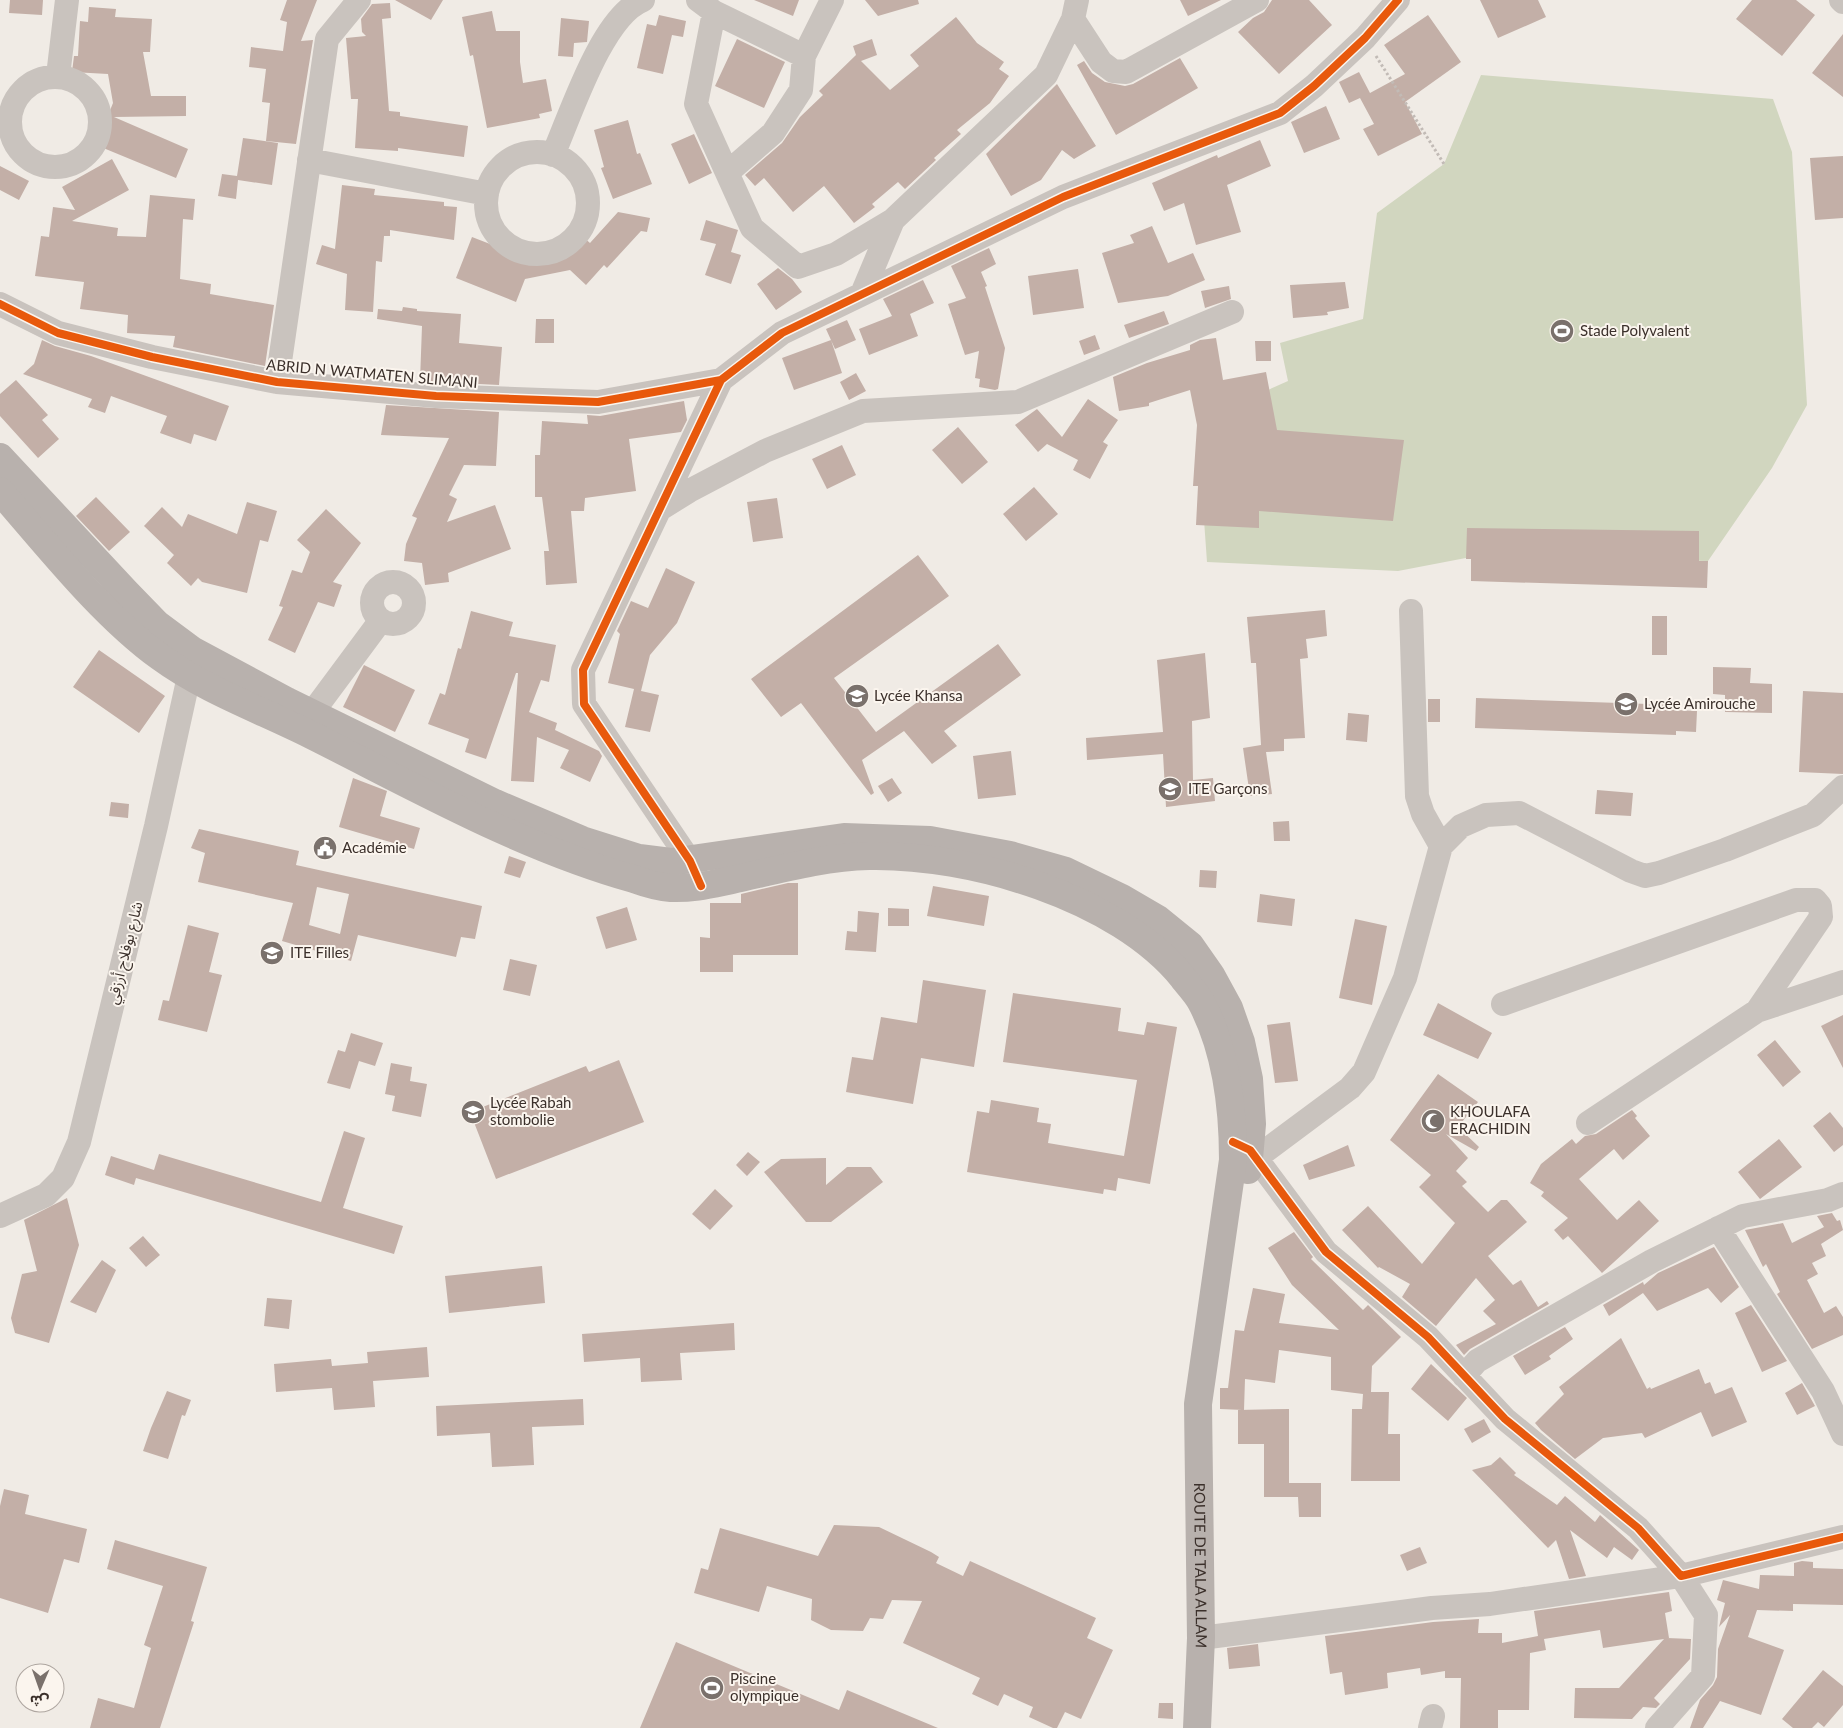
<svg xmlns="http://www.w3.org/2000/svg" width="1843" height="1728" viewBox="0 0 1843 1728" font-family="Lato,'Noto Sans Arabic',sans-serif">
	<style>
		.green { fill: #d1d6bf }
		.building { fill: #c3afa7; fill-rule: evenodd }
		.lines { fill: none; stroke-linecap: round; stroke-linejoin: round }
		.path { stroke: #c2bbb6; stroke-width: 3; stroke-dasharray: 2.5 2.5; stroke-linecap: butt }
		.minor { stroke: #c9c3be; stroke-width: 24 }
		.major { stroke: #b8b1ad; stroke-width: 28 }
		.cycleway-casing { stroke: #fbf5ee; stroke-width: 11 }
		.cycleway { stroke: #e8590c; stroke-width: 8 }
		.labels { text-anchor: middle; stroke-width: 4; stroke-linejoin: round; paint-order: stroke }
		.poi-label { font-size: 15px; fill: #3b302b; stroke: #fbf5ee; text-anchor: start }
		.street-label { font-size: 15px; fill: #3b302b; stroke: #fbf5ee }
	</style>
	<rect width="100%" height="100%" fill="#f0ebe5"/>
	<!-- green -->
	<path class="green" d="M1481 75 1773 99 1792 152 1807 405 1772 468 1708 561 1471 557 1398 571 1207 562 1197 422 1288 381 1280 343 1363 319 1377 213 1444 164Z"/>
	<!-- building -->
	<path class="building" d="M10 0H43L42 15 9 13Z
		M287 0H317L301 41 313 40 296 144 266 141 270 103 262 102 266 69 249 67 251 47 283 51 287 22 280 20Z
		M395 0H443L431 20Z
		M754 0H799L793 16Z
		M865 0H918L919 4 878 16Z
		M1180 0H1221L1188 16Z
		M1272 0H1309L1332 25 1279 74 1238 32 1253 18 1264 12Z
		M1480 0H1538L1546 17 1498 38Z
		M1752 0H1796L1815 15 1782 56 1736 19Z
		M390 3 391 18 382 19 389 111 400 112V116L468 126 464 157 398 148V151L355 148 358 99H351L346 38 366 36 362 32 361 19 372 4Z
		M89 7 116 9 115 17 152 19 150 52H143L151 96H186V116L114 117 188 149 176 178 96 145 113 103 108 74 72 72 74 56H78L80 21 88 22Z
		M492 11 496 31H520V62L523 83 546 79 552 111 539 114 540 118 487 128 473 55 470 56 462 17Z
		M659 15 686 21 683 37 672 35 663 74 637 68 647 24 656 26Z
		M1428 15 1461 62 1405 102 1422 134 1378 156 1363 129 1374 124 1360 98 1349 103 1339 82 1359 72 1370 93 1405 74 1384 45Z
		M956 17 977 43 1004 62 999 69 1009 76 990 103 957 130 961 134 934 158 936 160 905 189 898 182 872 204 875 207 854 223 824 186 793 212 764 178 755 186 745 175 782 143 800 117 823 95 819 91 856 55 853 46 872 39 877 55 861 61 890 90 919 66 910 55Z
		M561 18 589 21 587 42 574 43 573 57 558 56Z
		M1843 34V97L1812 73Z
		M737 39 785 62 764 108 715 86Z
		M1180 58 1198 88 1116 135 1077 65 1084 61 1092 73 1105 82 1125 86 1133 84Z
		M1057 84 1096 146 1074 159 1062 150 1041 180 1011 196 986 154Z
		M1326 106 1340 139 1304 153 1291 122Z
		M628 120 637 154 640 153 652 184 613 199 601 168 604 167 594 130Z
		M694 134 712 173 689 184 671 144Z
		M243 138 278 143 272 185 238 180 236 199 218 196 222 174 237 176Z
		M1260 140 1271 166 1227 185 1241 232 1196 245 1184 203 1164 211 1152 183 1217 155 1218 158Z
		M1843 156V218L1815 220 1810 158Z
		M112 159 129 190 72 221 118 228 117 236 146 237 150 195 195 199 193 220 183 219 180 279 211 284 210 294 274 305 265 366 173 347 175 336 127 333 128 315 80 309 84 282 35 276 41 236 49 237 53 207 75 210 62 187Z
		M0 166 29 181 19 200 0 190Z
		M342 185 375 189 374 195 444 202V206L457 207 454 240 390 230V236H384L382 262 376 261 373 312 345 310 347 274 316 264 322 245 335 249Z
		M618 212 650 218 647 232 641 231 607 268 604 265 586 285 570 270 525 279 516 302 456 278 472 237 536 262 564 255 582 236 590 243Z
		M706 220 738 230 731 252 741 255 731 284 705 275 716 244 700 240Z
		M1152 226 1168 263 1193 253 1205 280 1168 296 1118 303 1102 253 1134 243 1130 235Z
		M989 248 996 264 981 272 987 286 985 287 1005 348 998 389 995 390 979 387 980 379 975 378 979 351 965 355 948 304 966 298 951 266Z
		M778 268 792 279 802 292 776 310 757 284Z
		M1078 269 1084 308 1033 315 1028 276Z
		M923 280 934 303 910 314 918 336 869 355 859 329 892 316 883 299Z
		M1345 282 1349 308 1327 312 1328 315 1293 318 1290 285Z
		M1229 286 1231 299 1205 308 1201 291Z
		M403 307 417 309V311L461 314 459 343 502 347 499 385 420 381 422 326 377 319 378 309 402 311Z
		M1164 311 1169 324 1129 338 1124 325Z
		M536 319H554V343H535Z
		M847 320 856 340 835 349 826 329Z
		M1095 335 1100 349 1084 355 1079 341Z
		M1216 338 1223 380 1266 372 1277 430 1404 440 1393 521 1259 511V528L1196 525 1198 486H1193L1197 425 1190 390 1149 403V406L1119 411 1113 377 1147 363 1190 350V345L1200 340Z
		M42 340 55 346 91 356 229 406 216 441 194 434 191 444 160 433 167 416 111 396 105 413 88 407 92 399 23 374 34 364Z
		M831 340 842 373 794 390 782 358Z
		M1255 341H1271V361H1256Z
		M856 373 866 391 849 400 840 382Z
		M16 380 48 415 42 420 59 439 38 458 0 416V394Z
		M1088 399 1118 420 1103 442 1108 445 1090 479 1073 470 1078 460 1047 444 1038 452 1015 425 1037 409 1062 437Z
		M684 401 687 420 681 432 629 439 636 491 585 498 584 511H571L577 583 546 585 544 551H549L542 497H535V455H540L542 421 588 424 587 415 600 416Z
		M386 405 499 412 496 466 464 465 449 495 457 499 447 522 495 505 511 549 448 573 449 582 425 585 422 563 404 561 406 544 417 518 412 516 449 438 381 435Z
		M958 427 988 462 962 484 932 450Z
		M842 445 856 475 827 489 812 459Z
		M1034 487 1058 514 1026 541 1003 514Z
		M96 497 130 532 109 551 76 516Z
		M777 498 783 538 753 542 747 502Z
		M247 502 277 511 268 542 260 540 247 593 202 582 198 578 191 586 167 563 174 555 144 526 162 507 182 527 188 514 237 534Z
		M326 509 361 543 333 582 342 585 334 607 318 602 295 653 268 640 283 607 279 606 292 570 302 573 310 552 297 540Z
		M1467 528 1699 531V561H1708L1707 588 1471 581V559H1466Z
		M918 555 949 596 834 678 876 732 998 644 1021 675 944 731 957 746 932 764 904 731 862 760 874 793 871 795 801 703 781 717 751 679Z
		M666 568 695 582 677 623 650 655 641 691 659 695 650 732 625 727 634 689 608 683 620 634 617 631 631 601 648 608Z
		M1325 610 1327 636 1306 639 1308 658 1300 659 1305 738 1284 739V751L1266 752 1272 794 1250 796 1243 748 1261 745 1256 663H1251L1247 617Z
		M471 611 513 622 509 636 556 645 549 682 541 680 529 712 557 723 555 730 599 751 602 756 590 782 560 768 569 750 537 737 534 782 511 781 518 673H516L486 759 465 752 469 739 428 724 440 693 445 695 458 648 461 649Z
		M1652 616H1667V655H1652Z
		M99 650 165 696 139 733 73 687Z
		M1205 653 1210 718 1192 721 1193 780 1213 778 1215 801 1166 807 1163 754 1087 760 1086 738 1163 732 1157 660Z
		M364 665 415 690 395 732 343 707Z
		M1713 667 1751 668 1750 683 1772 684V713L1725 712V695L1713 694Z
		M1803 691 1843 693V774L1799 772Z
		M1476 698 1678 705 1677 710 1697 711 1696 732 1676 731V735L1475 728Z
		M1428 699H1440V722H1428Z
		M1348 713 1369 715 1367 742 1346 740Z
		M1011 751 1016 795 978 799 973 756Z
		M353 778 387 791 380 816 420 828 414 849 339 827Z
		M892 778 902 793 888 802 878 786Z
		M1597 790 1633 793 1631 816 1595 814Z
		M111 802 129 804 128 818 109 816Z
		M1289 821 1290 841H1274L1273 822Z
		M199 829 299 851 296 865 482 906 475 939 461 937 456 957 358 935 351 961 282 941 293 903 198 882 205 853 191 848ZM317 887 349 894 340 934 309 925Z
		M509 856 526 862 520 878 504 873Z
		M1200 870 1217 871 1216 888 1199 887Z
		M788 883H798V955H733V972H700V937L710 938V903H741V894Z
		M933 886 989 896 984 926 927 916Z
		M1260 894 1295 899 1292 926 1257 922Z
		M627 907 637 940 606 949 596 917Z
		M888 908 909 909V926H888Z
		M858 911 879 913 876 952 845 950 847 931 857 932Z
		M1355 919 1387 926 1372 1005 1339 998Z
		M188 925 219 933 209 972 222 975 207 1032 158 1020 163 1000 169 1001Z
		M510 959 537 965 530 996 503 990Z
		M923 980 986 990 974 1067 921 1058 913 1104 846 1092 852 1057 873 1060 881 1017 917 1023Z
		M1013 993 1121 1008 1118 1031 1144 1035 1147 1022 1177 1027 1150 1184 1118 1178 1116 1191 1104 1189 1103 1194 967 1172 977 1111 989 1113 991 1100 1039 1108 1037 1122 1051 1124 1048 1143 1124 1156 1137 1080 1003 1062Z
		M1438 1003 1492 1033 1478 1059 1423 1035Z
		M1843 1015V1068L1821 1026Z
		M1290 1022 1298 1081 1275 1083 1267 1025Z
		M351 1033 383 1043 375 1066 359 1061 350 1089 327 1083 338 1050 345 1052Z
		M1775 1040 1801 1072 1783 1087 1757 1055Z
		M619 1060 644 1122 496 1179 470 1112 586 1066 589 1072Z
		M391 1063 412 1067 410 1081 427 1084 421 1117 392 1111 395 1096 385 1094Z
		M1438 1074 1478 1102 1458 1127 1479 1147 1476 1151 1446 1134 1468 1158 1456 1171 1467 1182 1462 1186 1488 1212 1501 1200H1507L1527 1222 1488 1256 1513 1285 1521 1280 1538 1307 1547 1301 1549 1304 1470 1349 1464 1355 1456 1345 1496 1324 1483 1311 1495 1300 1476 1278 1436 1326 1402 1297 1410 1284 1379 1267 1378 1268 1342 1230 1368 1206 1422 1264 1455 1223 1419 1187 1431 1175 1390 1140Z
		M1632 1110 1637 1116 1635 1118 1650 1136 1623 1160 1614 1149 1579 1179 1617 1220 1639 1200 1659 1221 1602 1273 1568 1236 1563 1240 1554 1230 1568 1218 1541 1196 1544 1192 1530 1183 1541 1164 1572 1139 1576 1144 1585 1136 1596 1134Z
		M1830 1112 1843 1128V1145L1834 1152 1813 1126Z
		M344 1131 365 1138 343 1208 403 1226 394 1254 136 1178 134 1185 105 1175 111 1156 154 1170 159 1154 321 1202Z
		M1779 1139 1802 1167 1760 1199 1738 1172Z
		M1348 1145 1355 1166 1309 1180 1303 1165Z
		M748 1152 760 1162 747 1176 736 1165Z
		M826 1158V1185L847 1167H871L883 1182 831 1222H806L764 1172 781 1159Z
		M715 1189 733 1206 710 1230 692 1214Z
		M67 1198 79 1245 49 1343 15 1333 11 1318 22 1274 37 1271 24 1220Z
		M1832 1213 1837 1221 1840 1220 1843 1230 1821 1244 1826 1256 1812 1263 1818 1274 1807 1280 1824 1313 1836 1306 1843 1317V1335L1812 1349 1777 1294 1780 1292 1766 1264 1763 1267 1745 1230 1783 1223 1792 1243 1824 1227 1817 1216Z
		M1294 1232 1313 1257 1311 1259 1363 1310 1368 1305 1401 1337 1372 1366 1371 1392H1389L1388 1434H1400V1481H1351L1352 1409H1362L1363 1394 1331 1390V1357L1279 1350 1275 1383 1245 1379 1244 1410 1220 1409V1388H1228L1235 1330 1244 1331 1253 1288 1285 1294 1279 1323 1339 1330 1292 1285 1268 1248Z
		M143 1236 160 1255 146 1267 129 1248Z
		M1714 1247 1739 1287 1721 1303 1708 1288 1657 1311 1643 1293 1609 1316 1603 1305 1643 1282 1644 1285 1658 1273Z
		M102 1260 116 1270 96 1313 70 1302Z
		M542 1266 545 1303 449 1313 445 1276Z
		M267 1298 292 1300 289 1329 264 1326Z
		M1751 1305 1787 1361 1762 1372 1735 1313Z
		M734 1323 735 1350 680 1353 682 1380 641 1382 640 1358 584 1362 582 1334Z
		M1565 1327 1573 1339 1549 1356 1551 1359 1525 1375 1513 1356Z
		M1621 1338 1647 1389 1650 1387 1651 1389 1699 1369 1705 1384 1710 1382 1715 1394 1732 1387 1747 1422 1712 1437 1701 1412 1645 1438 1642 1433 1603 1438 1575 1459 1541 1430 1535 1423 1564 1394 1559 1387Z
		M427 1347 429 1377 373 1381 375 1407 334 1410 332 1388 276 1392 274 1364 331 1359 332 1366 368 1363 367 1352Z
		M1431 1364 1467 1398 1448 1421 1411 1389Z
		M1802 1383 1815 1406 1797 1415 1785 1393Z
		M167 1391 191 1400 185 1416 182 1415 168 1459 143 1451 151 1428Z
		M583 1399 584 1425 532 1427 534 1465 492 1467 490 1433 437 1436 436 1406Z
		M1289 1409V1483H1321V1517H1299L1298 1497H1264V1444H1238V1410Z
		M1484 1419 1491 1432 1472 1443 1464 1429Z
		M1500 1457 1516 1473 1514 1475 1557 1505 1565 1496 1595 1522 1600 1515 1639 1550 1632 1560 1614 1547 1607 1558 1570 1530 1586 1576 1569 1579 1556 1540 1548 1548 1472 1470 1491 1465Z
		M4 1489 29 1495 25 1514 87 1529 79 1563 64 1559 48 1613 0 1598V1506Z
		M834 1525 879 1527 931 1552 939 1557 936 1563 963 1576 970 1561 1096 1618 1087 1638 1113 1650 1081 1719 1065 1712 1057 1728H1053L1029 1717 1033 1707 1004 1694 998 1706 972 1694 980 1678 903 1643 922 1601 892 1600 883 1619 870 1618 863 1631 831 1630 811 1620 812 1599 767 1586 759 1612 694 1593 701 1568 708 1570 720 1528 818 1556Z
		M115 1540 207 1567 191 1621 194 1622 160 1728H90L98 1698 134 1708 151 1648 144 1645 163 1586 107 1569Z
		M1420 1547 1427 1563 1407 1571 1400 1555Z
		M1802 1561 1813 1562V1568L1843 1569V1605L1793 1604V1611L1757 1610 1748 1637 1784 1650 1761 1715 1720 1701 1703 1728H1690L1700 1700 1713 1685 1717 1677 1718 1649 1730 1615 1719 1627 1725 1603 1717 1600 1723 1580 1759 1589 1760 1575 1794 1576V1563Z
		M1669 1592 1672 1611 1665 1613 1669 1638H1667L1691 1639 1690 1659 1654 1698 1660 1704 1656 1708 1643 1707 1632 1719 1574 1718 1575 1688H1619L1664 1639 1603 1648 1600 1630 1544 1639 1546 1650 1530 1653 1529 1710H1498V1728H1460L1461 1678H1445V1671L1421 1675 1420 1668 1387 1673 1388 1688 1345 1695 1342 1672 1330 1674 1325 1636 1433 1622 1479 1619 1478 1633H1502V1643L1538 1636 1534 1611Z
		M676 1642 839 1710 847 1690 938 1728H640Z
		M1258 1644 1260 1666 1229 1669 1227 1648Z
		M1823 1670 1843 1686V1705L1824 1727 1818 1722 1812 1728H1793L1782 1719Z
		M1159 1703H1173V1719L1158 1718Z"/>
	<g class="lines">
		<!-- path -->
		<path class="path" d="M1376 56 1444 164"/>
		<!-- minor -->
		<path class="minor" d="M698 0 714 12 804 56 832 0
			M1841 0 1843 2
			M714 12 696 104 752 228 798 267 836 254 893 220 1046 75 1073 19 1077 0
			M1073 19 1101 62 1113 71 1126 72 1257 0
			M58 76 67 0
			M10 122a45 45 0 1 1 90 0a45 45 0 1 1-90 0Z
			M486 203a51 51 0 1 1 102 0a51 51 0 1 1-102 0Z
			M553 155C571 114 602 16 643 0
			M309 160 487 194
			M727 173 773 133 801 90 804 56
			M862 294 893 220
			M0 304 58 333 152 357 277 382 436 396 598 402 721 380
			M277 382 327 39 359 0
			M660 509 689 491 765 451 863 411 1018 402 1232 312
			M372 603a21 21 0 1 1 42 0a21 21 0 1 1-42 0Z
			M1411 611 1417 796 1423 814 1441 846
			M312 713 381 620
			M696 875 690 861 584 704 583 670 721 380 782 333 1063 197 1280 113 1314 86 1365 38 1398 0
			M1503 1004 1796 900H1815L1820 906 1821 917 1757 1011
			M1588 1123 1757 1011 1843 982
			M1246 1148 1250 1150 1326 1252 1428 1337 1505 1419 1638 1528 1681 1576 1843 1537
			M1256 1158 1350 1088 1364 1072 1405 978 1441 846 1461 826 1486 815 1519 813 1631 871 1645 876 1659 873 1725 850 1813 815 1843 787
			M0 1216 46 1195 63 1178 79 1142 156 826 193 658
			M1718 1228 1823 1391 1843 1434
			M1464 1376 1477 1361 1652 1261 1743 1216 1828 1200 1843 1194
			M1201 1638 1432 1608 1490 1604 1681 1576 1706 1615 1703 1676 1657 1728
			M1430 1728 1433 1716"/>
		<!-- major -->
		<g class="major">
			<path d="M0 457 126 592 157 624 192 650 287 701 495 803 582 840 639 858 671 862 844 837 930 840 1010 855 1066 871 1122 898 1158 919 1190 945 1211 975 1229 1008 1241 1042 1249 1079 1252 1124 1248 1170"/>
			<path id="s1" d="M0 491C48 546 102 615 160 657 205 690 261 710 311 735 415 787 520 847 634 879 645 883 659 887 671 888 692 889 712 884 732 880 777 870 823 857 869 856 970 854 1118 897 1183 978 1189 986 1197 994 1201 1002 1226 1049 1233 1108 1233 1160L1198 1404 1201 1638 1197 1728"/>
		</g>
		<!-- cycleway casing -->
		<g class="cycleway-casing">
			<path id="cycleway" d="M0 304 58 333 152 357 277 382 436 396 598 402 721 380
				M701 886 690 861 584 704 583 670 721 380 782 333 1063 197 1280 113 1314 86 1365 38 1398 0
				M1233 1142 1250 1150 1326 1252 1428 1337 1505 1419 1638 1528 1681 1576 1843 1537"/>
		</g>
		<!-- cycleway -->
		<use href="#cycleway" class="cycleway"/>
	</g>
	<!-- icons -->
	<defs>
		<g id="stadium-disc" transform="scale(1.25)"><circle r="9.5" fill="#7a716c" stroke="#fbf5ee"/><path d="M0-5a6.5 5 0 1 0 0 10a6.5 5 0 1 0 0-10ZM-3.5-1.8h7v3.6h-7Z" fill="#fff"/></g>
		<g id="school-disc" transform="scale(1.25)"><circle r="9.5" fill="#7a716c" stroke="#fbf5ee"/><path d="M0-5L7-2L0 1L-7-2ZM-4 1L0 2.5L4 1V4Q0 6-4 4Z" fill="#fff"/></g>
		<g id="university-disc" transform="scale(1.25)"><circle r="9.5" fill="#7a716c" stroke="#fbf5ee"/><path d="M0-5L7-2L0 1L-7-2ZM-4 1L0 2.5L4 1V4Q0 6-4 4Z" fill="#fff"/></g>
		<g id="civic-disc" transform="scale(1.25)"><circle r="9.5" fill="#7a716c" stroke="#fbf5ee"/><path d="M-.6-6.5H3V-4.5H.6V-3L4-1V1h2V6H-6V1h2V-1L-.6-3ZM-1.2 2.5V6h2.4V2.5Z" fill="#fff"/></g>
		<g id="mosque-disc" transform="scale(1.25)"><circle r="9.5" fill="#7a716c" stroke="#fbf5ee"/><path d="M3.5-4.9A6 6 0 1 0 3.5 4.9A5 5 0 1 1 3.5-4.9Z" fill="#fff"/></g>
	</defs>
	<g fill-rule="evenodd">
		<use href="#stadium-disc" x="1562" y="331"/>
		<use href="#school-disc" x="857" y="696"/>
		<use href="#school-disc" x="1626" y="704"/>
		<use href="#university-disc" x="1170" y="789"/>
		<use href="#civic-disc" x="325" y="848"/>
		<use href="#university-disc" x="272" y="953"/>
		<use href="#school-disc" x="473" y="1112"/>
		<use href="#mosque-disc" x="1433" y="1121"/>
		<use href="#stadium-disc" x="712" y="1688"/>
	</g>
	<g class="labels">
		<!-- poi labels -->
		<g class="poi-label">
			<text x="1580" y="336">Stade Polyvalent</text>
			<text x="874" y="701">Lycée Khansa</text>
			<text x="1644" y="709">Lycée Amirouche</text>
			<text x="1188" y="794">ITE Garçons</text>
			<text x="342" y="853">Académie</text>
			<text x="290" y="958">ITE Filles</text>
			<text x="490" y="1108">Lycée Rabah<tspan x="490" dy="17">stombolie</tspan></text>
			<text x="1450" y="1117">KHOULAFA<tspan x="1450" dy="17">ERACHIDIN</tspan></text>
			<text x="730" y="1684">Piscine<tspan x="730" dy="17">olympique</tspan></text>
		</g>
		<!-- street labels -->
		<g class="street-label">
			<text transform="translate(372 374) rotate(5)" y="5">ABRID N WATMATEN SLIMANI</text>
			<text transform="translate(125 953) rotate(-76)" y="5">شارع بوفلاح أرزقي</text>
			<text dy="5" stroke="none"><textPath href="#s1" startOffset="1942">ROUTE DE TALA ALLAM</textPath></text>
		</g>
	</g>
	<!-- north arrow -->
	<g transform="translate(40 1688) rotate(182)"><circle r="24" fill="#fbf5ee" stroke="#aea6a0"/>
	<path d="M0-4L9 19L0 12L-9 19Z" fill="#7a716c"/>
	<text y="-8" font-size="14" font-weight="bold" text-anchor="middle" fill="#3b302b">ش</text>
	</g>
</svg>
